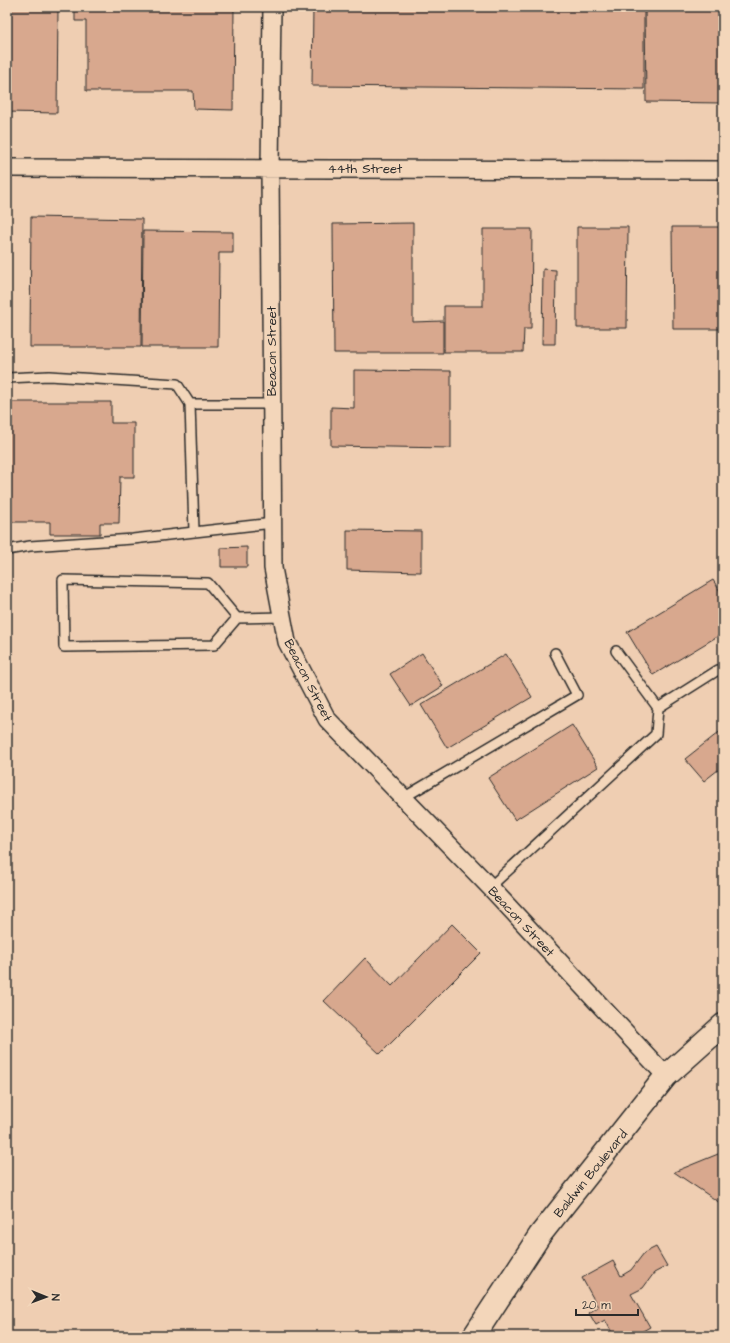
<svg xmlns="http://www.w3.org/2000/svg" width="730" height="1343" viewBox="0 0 730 1343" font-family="'Architects Daughter',sans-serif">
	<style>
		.building { fill: #d8a88e; stroke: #2b2b2b }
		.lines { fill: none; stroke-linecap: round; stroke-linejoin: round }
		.lane-casing { stroke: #2b2b2b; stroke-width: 12 }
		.street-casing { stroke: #2b2b2b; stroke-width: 20 }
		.secondary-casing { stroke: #2b2b2b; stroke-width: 25 }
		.lane { stroke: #f3d6ba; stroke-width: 9 }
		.street { stroke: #f3d6ba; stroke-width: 17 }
		.secondary { stroke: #f3d6ba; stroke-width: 22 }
		.labels { text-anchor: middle; stroke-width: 3; stroke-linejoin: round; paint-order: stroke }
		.street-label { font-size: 13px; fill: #2b2b2b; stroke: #f3d6ba }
	</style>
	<rect width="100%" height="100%" fill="#efceb2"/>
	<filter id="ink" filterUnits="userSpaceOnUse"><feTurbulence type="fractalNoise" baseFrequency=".025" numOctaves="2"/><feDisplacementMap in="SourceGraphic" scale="8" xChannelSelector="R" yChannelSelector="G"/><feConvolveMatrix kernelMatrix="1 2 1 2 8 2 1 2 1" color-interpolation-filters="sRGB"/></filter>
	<g filter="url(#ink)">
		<!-- building -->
		<path class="building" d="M7 7H58L57 113 7 112Z
			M75 7H234L233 110 194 109 193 91H86V21H75Z
			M313 7H644V89L312 86Z
			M645 7H723V103L646 102Z
			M31 217 142 219 141 347H30Z
			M413 223V322L443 321V353H334L333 224Z
			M577 227H628L627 328H577Z
			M672 227H722L723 329H673Z
			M483 229H532L531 329H524L523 352H444V306H483Z
			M143 231 233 232V253H219L218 347H142Z
			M543 269 556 270 555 344H542Z
			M354 370 451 371V448L331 446V407L354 408Z
			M7 402H111V423H134V477H120L119 523H100V534H50V522H7Z
			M347 530 421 531V572L347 570Z
			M247 547V567H221V548Z
			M713 580 723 596V633L653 675 627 632Z
			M422 653 443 686 411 706 390 674Z
			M506 654 532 697 447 748 421 705Z
			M572 725 598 767 515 820 488 778Z
			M723 729V766L704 781 685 759Z
			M452 924 481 953 380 1054 324 1001 365 958 392 986Z
			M723 1152V1205L674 1172Z
			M656 1247 667 1266 654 1273 643 1288 631 1294 650 1327 634 1336H614L605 1320 596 1325 589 1313 598 1307 582 1278 613 1261 621 1276 631 1270 644 1253Z"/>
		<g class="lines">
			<!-- lane casing -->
			<g class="lane-casing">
				<path id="lane" d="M7 378 49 376 177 384 190 404H272
					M190 404 194 531
					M7 550 30 546 133 539 273 523
					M237 618 214 645 64 647 63 580 208 583 237 618 283 617
					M616 651 658 708
					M403 798 577 695 555 653
					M490 887 656 734 658 708 718 670"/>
			</g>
			<!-- street casing -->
			<g class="street-casing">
				<path id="street" d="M272 7 270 168 273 568 287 642 327 719 490 887 666 1076
					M7 168 723 170"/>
			</g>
			<!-- secondary casing -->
			<g class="secondary-casing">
				<path id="secondary" d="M474 1336 540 1235 666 1076 723 1025"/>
			</g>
			<!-- lane -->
			<use href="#lane" class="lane"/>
			<!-- street -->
			<use href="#street" class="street"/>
			<!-- secondary -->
			<use href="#secondary" class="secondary"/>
		</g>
	</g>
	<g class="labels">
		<!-- street labels -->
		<g class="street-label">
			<text x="365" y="173">44th Street</text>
			<text transform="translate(271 351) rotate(-90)" y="5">Beacon Street</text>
			<text transform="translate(309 680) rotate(63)" y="5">Beacon Street</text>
			<text transform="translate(522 921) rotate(47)" y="5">Beacon Street</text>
			<text transform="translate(590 1173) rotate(-51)" y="5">Baldwin Boulevard</text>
		</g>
	</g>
	<!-- margin -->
	<rect width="730" height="1343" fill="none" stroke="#f3d6ba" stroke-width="24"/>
	<rect x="12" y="12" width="706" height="1319" fill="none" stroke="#2b2b2b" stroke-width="1.5" filter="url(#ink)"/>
	<!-- north arrow -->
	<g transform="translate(46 1297) rotate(91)" stroke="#f3d6ba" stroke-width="3" paint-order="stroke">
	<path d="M0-3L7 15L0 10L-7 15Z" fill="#2b2b2b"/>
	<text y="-6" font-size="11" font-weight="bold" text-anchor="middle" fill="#2b2b2b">N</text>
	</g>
	<!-- scale -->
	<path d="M576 1309v6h62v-6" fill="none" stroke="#2b2b2b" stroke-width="2"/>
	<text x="582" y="1309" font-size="12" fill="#2b2b2b" stroke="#f3d6ba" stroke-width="3" paint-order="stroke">20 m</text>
</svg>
